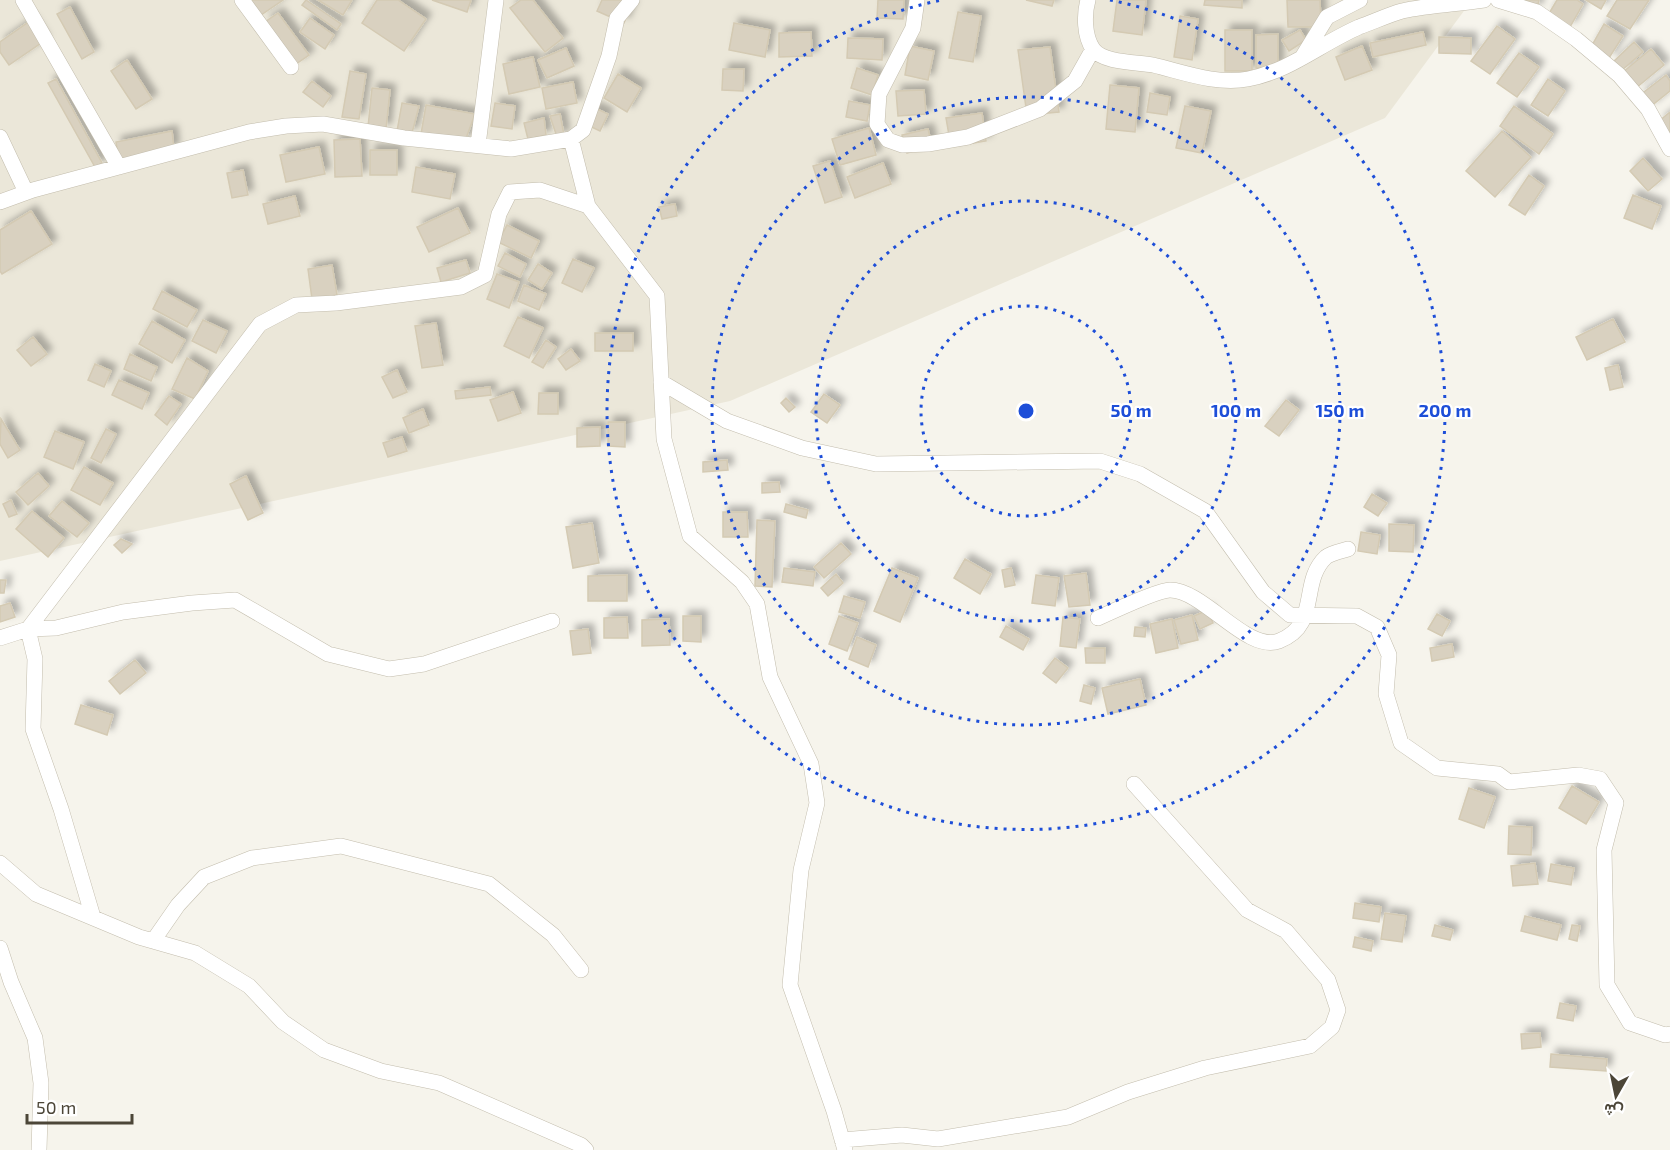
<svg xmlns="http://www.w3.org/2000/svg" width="1670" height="1150" viewBox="0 0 1670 1150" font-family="'Exo 2',Vazirmatn,sans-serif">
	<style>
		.residential { fill: #ebe7d9 }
		.building { fill: #d9d1c0; stroke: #d4cab3; stroke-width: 1.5; filter: url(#shadow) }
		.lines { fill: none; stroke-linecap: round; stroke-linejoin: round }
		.street-casing { stroke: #c3bdad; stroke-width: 16 }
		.street { stroke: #fff; stroke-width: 15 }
		.ring { fill: none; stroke: #1d4ed8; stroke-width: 3; stroke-dasharray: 3 6 }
		.centre { fill: #1d4ed8; stroke: #fff; stroke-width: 3 }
		.ring-label { font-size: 18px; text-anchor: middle; font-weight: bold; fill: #1d4ed8; stroke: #fff; stroke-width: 4.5; stroke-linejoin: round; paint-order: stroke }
	</style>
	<defs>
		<filter id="shadow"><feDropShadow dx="5.5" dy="-5.5" stdDeviation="3" flood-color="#0004"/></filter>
	</defs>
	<rect width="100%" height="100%" fill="#f6f4ec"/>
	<!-- residential -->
	<path class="residential" d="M0 0H1472L1385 118 730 401 0 561Z"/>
	<!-- building -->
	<path class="building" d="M250 0H283L261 15Z
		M306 0 341 24 337 30 302 5Z
		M318 0H352L343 15Z
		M377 0H398L426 19 404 51 362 23Z
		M432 0H471L467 12Z
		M521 0H533L563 38 545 52 510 8Z
		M602 0H624L632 4 624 23 597 11Z
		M878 0H904L903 19 877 18Z
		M1026 0H1054L1052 6Z
		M1117 0H1146L1142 35 1113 31Z
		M1205 0H1242V8L1204 5Z
		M1287 0H1320L1321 27H1288Z
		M1526 0H1539L1537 9 1525 6Z
		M1557 0H1577L1583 4 1570 27 1548 15Z
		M1586 0H1606L1601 9Z
		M1617 0H1649L1630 29 1607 16Z
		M70 7 94 52 82 59 57 14Z
		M958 12 981 16 973 62 949 58Z
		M278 13 309 55 296 64 265 22Z
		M1180 16 1198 19 1192 60 1174 57Z
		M310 18 334 35 325 49 300 32Z
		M30 21 44 41 9 65 0 52V42Z
		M734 23 770 30 765 57 729 50Z
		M1604 24 1623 36 1609 58 1591 47Z
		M1497 26 1515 39 1490 74 1471 61Z
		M1225 30H1252V71H1225Z
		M1300 30 1306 40 1289 51 1282 40Z
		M811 32 812 56 779 57V33Z
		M1423 32 1426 45 1373 57 1370 43Z
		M1278 34V68H1256V35Z
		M1439 37 1471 38V54L1439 53Z
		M848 38 883 39 882 60 847 58Z
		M1634 42 1643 52 1621 71 1613 62Z
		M910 46 934 51 928 80 905 75Z
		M1362 46 1372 70 1345 80 1336 57Z
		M1050 47 1059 112 1027 115 1018 50Z
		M566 48 574 66 547 78 538 60Z
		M1651 49 1664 65 1636 88 1623 72Z
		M1519 53 1539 67 1517 97 1497 83Z
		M533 57 540 87 509 94 503 64Z
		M127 60 152 99 136 109 111 71Z
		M857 68 878 75 872 95 851 88Z
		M723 69H744L743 91 722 90Z
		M350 71 366 74 359 119 342 117Z
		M618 74 641 88 627 112 604 98Z
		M1666 75 1670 81V91L1650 107 1640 95Z
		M56 79 102 163 95 167 48 83Z
		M1548 79 1565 91 1548 116 1531 105Z
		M312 81 331 96 323 107 303 92Z
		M573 82 577 103 546 109 542 88Z
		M1110 85 1139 88 1135 132 1106 129Z
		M372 88 390 90 386 129 368 127Z
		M924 90 926 114 898 116 896 91Z
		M1150 93 1170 97 1167 115 1147 112Z
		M849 101 870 105 867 121 846 117Z
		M402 103 419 106 412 133 397 131Z
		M495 103 515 106 512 129 491 126Z
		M426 105 475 114 465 141 421 134Z
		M1185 106 1211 111 1202 153 1176 148Z
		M1514 106 1553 134 1539 154 1500 126Z
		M593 107 608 114 600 131 585 124Z
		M1670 112V132L1669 133 1659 121Z
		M982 113 986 141 951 147 946 118Z
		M560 114 564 135 557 137 550 116Z
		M544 118 546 135 528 139 524 123Z
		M869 128 876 155 840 165 832 139Z
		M928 129 932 146 907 153 902 135Z
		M172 131 174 149 119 162 116 142Z
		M1502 131 1531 157 1495 197 1466 171Z
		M360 139 362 176 335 177 334 140Z
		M319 147 325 174 286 182 280 155Z
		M370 150H397V175H370Z
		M1643 158 1662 179 1648 191 1630 171Z
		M830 161 842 197 825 203 813 166Z
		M883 163 891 184 855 198 847 177Z
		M416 167 455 174 450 199 412 192Z
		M243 170 248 195 232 198 227 173Z
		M1529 175 1544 186 1525 215 1509 205Z
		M1633 195 1661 206 1652 229 1624 218Z
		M295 196 300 216 268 224 263 204Z
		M675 204 677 216 662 219 659 207Z
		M458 208 470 233 429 252 417 227Z
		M31 211 52 244 2 274 0 271V230Z
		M507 225 539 241 531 258 498 242Z
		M505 253 526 264 520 277 498 266Z
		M573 259 594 268 582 292 562 283Z
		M466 260 470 273 441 282 437 268Z
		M538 264 552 273 542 289 528 280Z
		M332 265 337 295 312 299 308 269Z
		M497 274 519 282 509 308 487 299Z
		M524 285 546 294 539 310 518 301Z
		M162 291 197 310 187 327 153 309Z
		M518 317 543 328 529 358 504 346Z
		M1613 319 1625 342 1587 360 1576 337Z
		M203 320 227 331 216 353 192 341Z
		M152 321 185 340 172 363 139 344Z
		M436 323 443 365 422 368 415 326Z
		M595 333H633V351H595Z
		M33 337 47 354 31 366 17 350Z
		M546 340 556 347 543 368 532 362Z
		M571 349 580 361 566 370 558 359Z
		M130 354 157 367 151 381 124 369Z
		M187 358 208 371 195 399 172 389Z
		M95 364 111 371 104 387 88 380Z
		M1618 365 1623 387 1610 390 1605 368Z
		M397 370 407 392 393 398 382 377Z
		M119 380 149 393 142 409 112 395Z
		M490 387 491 395 456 399 455 391Z
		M513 392 521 413 498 421 490 400Z
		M539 393H558V414H538Z
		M824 394 840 405 827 423 811 412Z
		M169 396 181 404 167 425 155 415Z
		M786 398 795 407 789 412 781 403Z
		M1286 400 1299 410 1279 436 1265 426Z
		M423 409 429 425 409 433 403 418Z
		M1 419 20 450 8 458 0 444Z
		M608 422H625V447L608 446Z
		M600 427V446L577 447V428Z
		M106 429 116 434 101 463 91 458Z
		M55 431 84 442 73 469 44 457Z
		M402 437 407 451 388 457 383 443Z
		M727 460 728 470 703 472V462Z
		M84 467 113 483 100 505 71 490Z
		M38 473 49 486 28 505 16 492Z
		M246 476 263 513 248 520 230 484Z
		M779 482 780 492 762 493V483Z
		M1372 494 1387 503 1378 516 1364 507Z
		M11 500 17 514 9 517 3 504Z
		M62 501 89 523 77 537 49 516Z
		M786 504 808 510 806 518 784 512Z
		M32 511 64 538 48 557 16 529Z
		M723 512H747L748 537H723Z
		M757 520 775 521 772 587 755 586Z
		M592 523 599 563 573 568 566 527Z
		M1389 524 1414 525 1413 552 1389 551Z
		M1361 532 1380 535 1377 554 1358 551Z
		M121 539 132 544 122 553 114 545Z
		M841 543 851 554 824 578 814 567Z
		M965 559 991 574 980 594 954 578Z
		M784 568 815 572 813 586 782 582Z
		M892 568 918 578 900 622 874 611Z
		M1011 568 1015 585 1005 587 1002 570Z
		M1086 573 1090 605 1069 607 1064 576Z
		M836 574 843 583 828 596 821 588Z
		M627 575V601H588V576Z
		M1036 575 1059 578 1055 606 1032 603Z
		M0 580H6L4 593H0Z
		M844 596 865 602 860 618 839 612Z
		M10 603 15 617 0 622V606Z
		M1207 610 1213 623 1200 629 1194 616Z
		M1437 614 1450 621 1442 636 1428 629Z
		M1192 615 1198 640 1181 644 1174 620Z
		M683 616H701V642L683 641Z
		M839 616 858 623 847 651 829 644Z
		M627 617 628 638H604V618Z
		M1063 617 1080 619 1076 648 1060 646Z
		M669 619 670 645 642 646V620Z
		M1172 619 1178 648 1156 653 1150 624Z
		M1006 626 1029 639 1023 650 1000 637Z
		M1135 627 1146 628 1145 637 1134 636Z
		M588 629 591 653 573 655 570 631Z
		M857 637 876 645 868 667 849 659Z
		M1452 644 1454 657 1432 661 1430 648Z
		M1085 648H1105V663H1086Z
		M1055 658 1068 668 1056 683 1043 673Z
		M135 660 146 673 120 694 109 681Z
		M1140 679 1146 705 1108 714 1102 688Z
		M1084 685 1095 688 1091 704 1080 701Z
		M81 705 113 715 107 735 75 724Z
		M1572 786 1599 802 1586 824 1559 808Z
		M1469 788 1495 797 1484 828 1459 819Z
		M1509 826 1532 827 1531 855 1508 854Z
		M1535 863 1538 884 1513 886 1511 866Z
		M1551 864 1574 868 1571 885 1548 881Z
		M1355 903 1381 907 1379 922 1353 918Z
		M1385 913 1406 916 1402 942 1381 939Z
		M1525 916 1561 925 1557 940 1521 931Z
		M1435 925 1453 930 1450 940 1432 936Z
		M1572 925 1580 926 1577 941 1569 939Z
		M1355 937 1373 941 1371 951 1353 947Z
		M1560 1003 1576 1006 1573 1021 1557 1018Z
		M1540 1033 1541 1047 1522 1049 1521 1034Z
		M1551 1054 1607 1059 1606 1071 1550 1067Z"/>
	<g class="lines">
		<!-- street casing -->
		<g class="street-casing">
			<path id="street" d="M23 0 119 167
				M242 0 291 67
				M917 0 913 28 879 94 877 124 888 140 902 145 928 144 968 137 1040 109 1075 81 1093 49
				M1088 0C1084 14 1084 36 1093 49 1103 63 1137 62 1153 65 1183 72 1216 85 1248 79 1290 71 1320 44 1359 27 1373 22 1388 15 1402 11 1428 5 1457 4 1484 0
				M1498 0 1537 12 1576 39 1619 75 1648 109 1670 149
				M1303 56 1327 17 1360 0
				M0 137 26 192
				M571 139 588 206
				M478 145 496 0
				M0 202 33 190 249 132 286 126 323 124 404 138 511 149 571 139 583 130 609 56 617 18 632 0
				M661 382 727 421 802 448 876 464 1100 461 1140 474 1205 511 1263 592 1290 615 1357 616 1377 627 1389 655 1386 694 1401 743 1437 768 1498 774 1509 782 1578 775 1600 779 1616 803 1604 850 1607 985 1630 1023 1665 1035 1670 1034
				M1098 618C1111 612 1159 590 1170 590 1204 590 1247 653 1279 641 1321 625 1299 582 1326 557 1331 553 1341 551 1348 549
				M0 638 28 629 260 324 296 305 336 303 461 287 485 275 499 214 510 192 540 190 588 206 657 296 664 439 690 536 742 582 757 604 770 677 811 764 817 803 801 870 790 985 834 1111 845 1150
				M0 863 36 894 139 937 195 953 249 986 283 1022 324 1050 381 1071 439 1083 581 1145 586 1150
				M93 917 61 809 33 729 35 659 28 629 56 628 123 612 192 603 235 600 328 654 389 669 424 664 552 621
				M153 941 178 905 204 877 252 858 341 846 489 884 553 935 581 970
				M0 948 11 982 35 1038 41 1083 39 1150
				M842 1140 902 1135 938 1139 1068 1117 1128 1092 1205 1068 1310 1046 1332 1027 1338 1010 1328 980 1286 931 1247 910 1134 784"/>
		</g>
		<!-- street -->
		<use href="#street" class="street"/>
	</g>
	<!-- distance rings -->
	<g class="ring">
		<circle cx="1026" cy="411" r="105"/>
		<circle cx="1026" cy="411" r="210"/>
		<circle cx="1026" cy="411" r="314"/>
		<path d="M1110 0A419 419 0 1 1 942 0"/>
	</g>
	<circle cx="1026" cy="411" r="9" class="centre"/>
	<g class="ring-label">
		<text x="1131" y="417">50 m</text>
		<text x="1236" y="417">100 m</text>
		<text x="1340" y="417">150 m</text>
		<text x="1445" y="417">200 m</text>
	</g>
	<!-- north arrow -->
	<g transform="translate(1616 1096) rotate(189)" stroke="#ffffff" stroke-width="4.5" paint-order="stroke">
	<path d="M0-4.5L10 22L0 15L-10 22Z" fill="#4c4638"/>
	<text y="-9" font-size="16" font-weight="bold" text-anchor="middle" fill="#4c4638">ش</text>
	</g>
	<!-- scale -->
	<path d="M27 1114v9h105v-9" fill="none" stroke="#4c4638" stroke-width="3"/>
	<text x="36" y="1114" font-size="18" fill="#4c4638" stroke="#ffffff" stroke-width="4.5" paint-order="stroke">50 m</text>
</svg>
